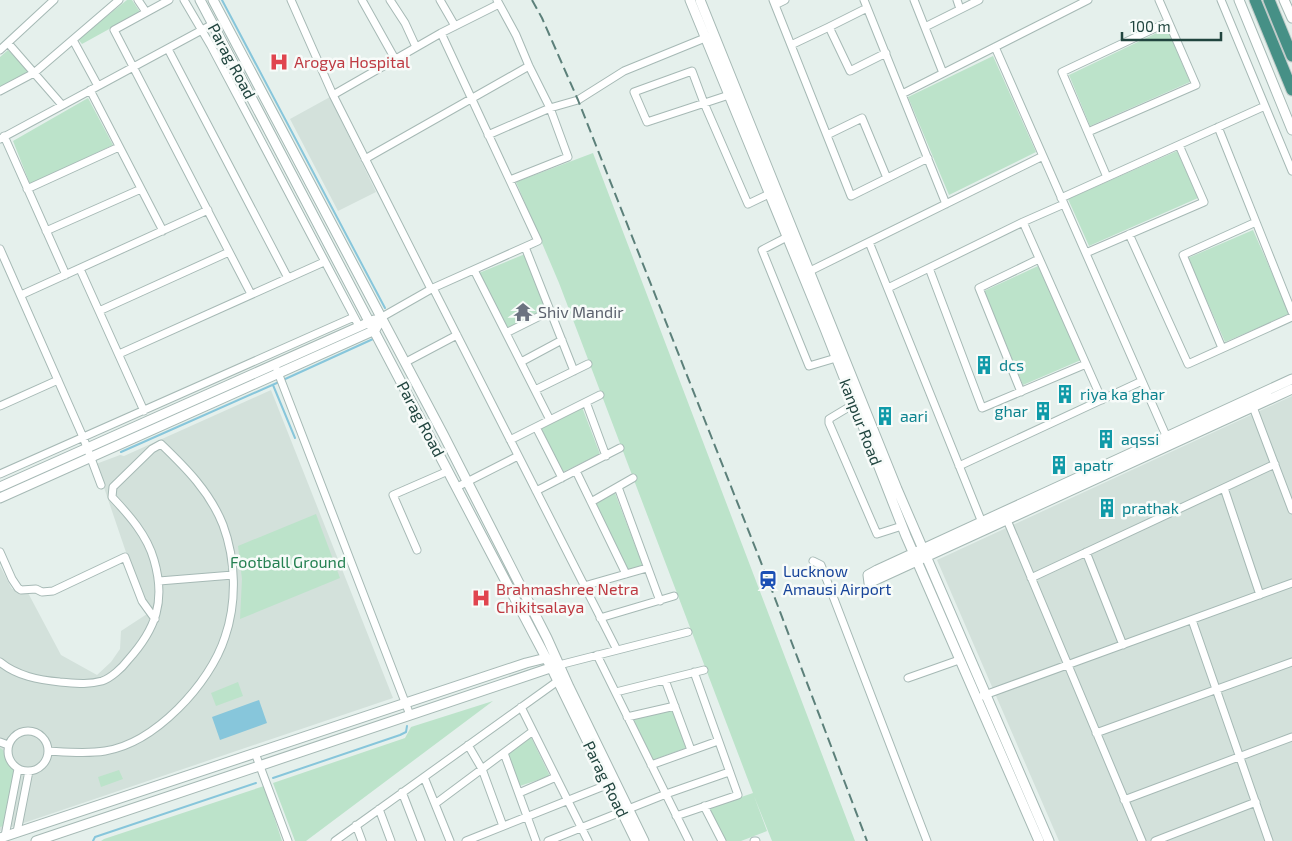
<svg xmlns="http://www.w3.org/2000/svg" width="1292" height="841" viewBox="0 0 1292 841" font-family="'Exo 2',sans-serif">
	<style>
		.built { fill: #d3e1db }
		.green { fill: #bce3ca }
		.water { fill: #87c6db }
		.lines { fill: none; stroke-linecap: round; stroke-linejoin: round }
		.stream { stroke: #87c6db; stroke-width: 2 }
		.minor-casing { stroke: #a6b9b5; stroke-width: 9 }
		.tertiary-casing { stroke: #a6b9b5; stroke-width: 11 }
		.trunk-casing { stroke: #c1cbc9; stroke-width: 13 }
		.minor { stroke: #fff; stroke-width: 7 }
		.tertiary { stroke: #fff; stroke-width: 9 }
		.trunk { stroke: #469086; stroke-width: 11 }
		.rail { stroke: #5c807a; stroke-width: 2; stroke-dasharray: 10 5; stroke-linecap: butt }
		.labels { text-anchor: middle; stroke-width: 5; stroke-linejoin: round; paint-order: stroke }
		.street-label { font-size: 16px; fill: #21453f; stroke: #f7fbf9 }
		.health-label { font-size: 16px; fill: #be3a42; stroke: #f7fbf9; text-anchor: start }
		.worship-label { font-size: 16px; fill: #5b616d; stroke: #f7fbf9; text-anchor: start }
		.culture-label { font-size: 16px; fill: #0d838f; stroke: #f7fbf9; text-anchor: start }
		.park-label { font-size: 16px; fill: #258152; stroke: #f7fbf9 }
		.transit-label { font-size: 16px; fill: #164399; stroke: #f7fbf9; text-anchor: start }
	</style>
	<rect width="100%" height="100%" fill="#e5f0ec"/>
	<!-- built -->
	<path class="built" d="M330 97 376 192 338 211 290 119Z
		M271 390 393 698 0 831V566L12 589 27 591 61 655 97 675 111 662 120 649 121 631 147 614 96 464 120 455 124 456Z
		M1292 396V841H1059L937 560Z"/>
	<!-- green -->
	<path class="green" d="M127 0H132L140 12 82 44 78 39Z
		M1167 28 1190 82 1090 126 1069 75Z
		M8 50 29 71 0 87V57Z
		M993 56 1036 152 949 195 908 97Z
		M88 98 113 145 30 184 13 141Z
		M1177 151 1198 198 1089 246 1068 199Z
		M593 153 855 841H772L754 796 767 831 741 841H726L709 808 753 793 559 283 516 182Z
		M1253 230 1290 314 1225 342 1188 258Z
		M525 254 547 309 507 329 479 273Z
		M1038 266 1081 360 1023 385 984 291Z
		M582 407 600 454 563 472 541 428Z
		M615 493 643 566 628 570 595 504Z
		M316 514 340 578 240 619 242 579 238 546Z
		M238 682 243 696 216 706 211 693Z
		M493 701 306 841H295L273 783 405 738 411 727Z
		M672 709 686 748 653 760 633 718Z
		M531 737 550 776 520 786 508 754Z
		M0 748 3 750 7 763 14 771 3 826 0 827Z
		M119 770 123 779 101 787 98 777Z
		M264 786 282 841H101L104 839Z"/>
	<!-- water -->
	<path class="water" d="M259 700 267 723 220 740 212 717Z"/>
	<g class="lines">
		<!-- stream -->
		<path class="stream" d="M222 0 385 308
			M283 380 373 339
			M273 385 295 438
			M121 452 279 382
			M273 778 400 735 406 732 407 726
			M93 841 95 837 256 783"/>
		<!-- minor casing -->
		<g class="minor-casing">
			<path id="minor" d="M138 0 146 12
				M169 0 114 30 251 294
				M184 0 211 46 359 326
				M291 0 333 95 431 289
				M362 0 395 59
				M390 0 405 23 416 47
				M440 0 455 26
				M497 0 516 35 529 66 550 108 568 157 510 180
				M773 0 851 196 928 158
				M864 0 946 204
				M914 0 943 73
				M957 0 960 9
				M1221 0 1292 171
				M775 5 785 0
				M867 8 829 27 850 71 886 53
				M925 27 979 0
				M73 40 98 86
				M8 43 62 105
				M791 45 829 27
				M995 47 1168 440
				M168 49 288 278
				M0 50 54 0
				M90 90 163 231
				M0 91 34 73 119 0
				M902 94 1088 0
				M333 95 441 33 499 4
				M729 95 647 122 634 92 692 71 704 103 748 204 769 194
				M1218 127 1292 312
				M1088 132 1196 85 1159 0
				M488 135 550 108 578 100 624 71 705 38
				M827 135 862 118 887 178
				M4 136 66 275
				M0 139 213 24
				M365 159 529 66
				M1107 177 1062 72 1168 22
				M27 189 119 147
				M1061 198 1265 106
				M1023 222 1102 400
				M46 231 141 189
				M1129 234 1188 364 1292 317
				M787 237 762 250 809 366 836 358
				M869 242 983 525
				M525 247 574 371
				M0 249 83 437 101 485
				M1086 253 1204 202 1179 145
				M929 268 982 408 1086 364
				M80 269 144 411
				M474 270 550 420
				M806 273 1043 156
				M433 288 617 650
				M888 288 1023 222 1064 204
				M21 295 208 210
				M99 311 229 252
				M382 317 433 288 538 241 441 33
				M506 333 550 311
				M1222 348 1183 255 1256 222
				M119 354 324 262
				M406 362 457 335
				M521 362 562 340
				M277 370 410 715
				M535 390 588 364
				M1021 392 979 288 1039 259
				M586 402 606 456
				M854 404 829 419V423L877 534 902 526
				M0 406 58 380
				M1253 407 1292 510
				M536 427 562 478
				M510 440 600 395
				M959 466 1142 381
				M576 471 626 574
				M0 474 354 317
				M457 487 518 456
				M618 487 660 601
				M1224 488 1260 595
				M536 491 620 448
				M591 502 633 478
				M1007 520 1142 841
				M417 550 393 495 448 471
				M0 552 12 579 18 588 21 590 36 589 42 592 53 591 125 557 142 601 155 619
				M1086 552 1123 645
				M813 561 821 565 927 841
				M1031 578 1275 464
				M159 581 233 575
				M584 586 647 568
				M600 618 674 596
				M1192 620 1269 841
				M597 655 689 841
				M0 662C17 676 39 680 60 682 74 683 88 685 102 681 111 678 122 668 128 660 156 629 166 601 154 560 147 535 129 515 112 497L113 487 152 449 161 444C186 468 210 492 223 525 236 560 237 602 225 637 210 684 155 743 105 751 87 754 66 752 48 751
				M559 665 688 632
				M908 678 959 660
				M665 680 691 750
				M616 692 704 670
				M982 696 1292 583
				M521 707 588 841
				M627 717 675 706
				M8 751a20 20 0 1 1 40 0a20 20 0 1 1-40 0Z
				M1096 733 1292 662
				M0 742 8 745
				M468 745 482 769 503 826
				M255 753 288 841
				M504 753 536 841
				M651 765 718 741
				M424 777 450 841
				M402 792 421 841
				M519 793 556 777
				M1124 800 1292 737
				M435 804 533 731
				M704 806 722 841
				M379 809 391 841
				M676 816 738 795 694 672
				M356 825 362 841
				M17 832 29 771
				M5 836 18 769
				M335 841 562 678
				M466 841 609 784
				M548 841 666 794 729 772
				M754 841H756
				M1155 841 1256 802"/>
		</g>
		<!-- tertiary casing -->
		<g class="tertiary-casing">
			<path id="tertiary" d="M200 0 554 673 636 841
				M213 0 443 434 547 638 569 687 644 841
				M690 0 825 329 906 536 1039 841
				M700 0 897 489 1049 841
				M1239 0 1292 130
				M1284 0 1292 18
				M1292 379 877 570 868 575 869 583 1292 389
				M0 487 374 320
				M0 498 375 330 382 317
				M0 838 526 663 546 658 550 660
				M36 841 556 666"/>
		</g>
		<!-- trunk casing -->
		<g class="trunk-casing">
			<path id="trunk" d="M1255 0 1292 90
				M1269 0 1292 56"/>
		</g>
		<!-- minor -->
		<use href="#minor" class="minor"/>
		<!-- tertiary -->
		<use href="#tertiary" class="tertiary"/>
		<!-- trunk -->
		<use href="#trunk" class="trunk"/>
		<!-- rail -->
		<path class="rail" d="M532 0 542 18 578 100 768 580 867 841"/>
	</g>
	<!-- icons -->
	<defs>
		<g id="hospital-bare" transform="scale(1.5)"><path d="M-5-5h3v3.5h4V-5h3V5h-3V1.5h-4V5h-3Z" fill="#e0444e" stroke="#f7fbf9" stroke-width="2.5" paint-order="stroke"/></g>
		<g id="temple-bare" transform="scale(1.5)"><path d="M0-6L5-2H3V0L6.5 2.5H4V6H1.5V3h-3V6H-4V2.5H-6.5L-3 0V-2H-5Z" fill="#6b7280" stroke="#f7fbf9" stroke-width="2.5" paint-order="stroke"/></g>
		<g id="building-bare" transform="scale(1.5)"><path d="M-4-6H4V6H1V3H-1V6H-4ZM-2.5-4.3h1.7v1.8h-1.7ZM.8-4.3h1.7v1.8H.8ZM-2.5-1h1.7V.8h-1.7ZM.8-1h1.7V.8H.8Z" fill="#0f9aa8" stroke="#f7fbf9" stroke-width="2.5" paint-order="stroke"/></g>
		<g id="station-bare" transform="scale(1.5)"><path d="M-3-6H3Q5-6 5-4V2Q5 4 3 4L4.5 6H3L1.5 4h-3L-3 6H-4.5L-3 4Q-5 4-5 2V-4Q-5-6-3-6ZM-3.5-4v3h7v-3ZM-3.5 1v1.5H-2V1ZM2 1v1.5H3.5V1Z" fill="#1a4fb4" stroke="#f7fbf9" stroke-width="2.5" paint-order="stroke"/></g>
	</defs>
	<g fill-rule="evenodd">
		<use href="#hospital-bare" x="279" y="62"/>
		<use href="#temple-bare" x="523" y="312"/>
		<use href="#building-bare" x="984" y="365"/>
		<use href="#building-bare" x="1065" y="394"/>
		<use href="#building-bare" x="1043" y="411"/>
		<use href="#building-bare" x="885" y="416"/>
		<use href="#building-bare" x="1106" y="439"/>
		<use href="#building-bare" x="1059" y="465"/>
		<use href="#building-bare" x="1107" y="508"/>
		<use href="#station-bare" x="768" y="580"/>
		<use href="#hospital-bare" x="481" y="598"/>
	</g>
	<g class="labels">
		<!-- street labels -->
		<g class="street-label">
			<text transform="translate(232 61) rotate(62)" y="6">Parag Road</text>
			<text transform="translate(421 419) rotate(62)" y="6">Parag Road</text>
			<text transform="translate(861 422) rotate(69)" y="6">kanpur Road</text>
			<text transform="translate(606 779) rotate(64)" y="6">Parag Road</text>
		</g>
		<!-- health labels -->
		<g class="health-label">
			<text x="294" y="68">Arogya Hospital</text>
			<text x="496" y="595">Brahmashree Netra<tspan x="496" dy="18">Chikitsalaya</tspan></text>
		</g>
		<!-- worship labels -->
		<g class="worship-label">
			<text x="538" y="318">Shiv Mandir</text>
		</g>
		<!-- culture labels -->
		<g class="culture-label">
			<text x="999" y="371">dcs</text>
			<text x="1080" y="400">riya ka ghar</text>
			<text x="1028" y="417" text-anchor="end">ghar</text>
			<text x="900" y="422">aari</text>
			<text x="1121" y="445">aqssi</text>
			<text x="1074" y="471">apatr</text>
			<text x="1122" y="514">prathak</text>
		</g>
		<!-- park labels -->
		<g class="park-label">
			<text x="288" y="568">Football Ground</text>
		</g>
		<!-- transit labels -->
		<g class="transit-label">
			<text x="783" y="577">Lucknow<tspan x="783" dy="18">Amausi Airport</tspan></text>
		</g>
	</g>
	<!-- scale -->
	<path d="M1122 32v8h99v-8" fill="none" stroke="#21453f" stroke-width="2.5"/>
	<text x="1130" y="32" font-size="15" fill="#21453f" stroke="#f7fbf9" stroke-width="4" paint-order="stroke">100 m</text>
</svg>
